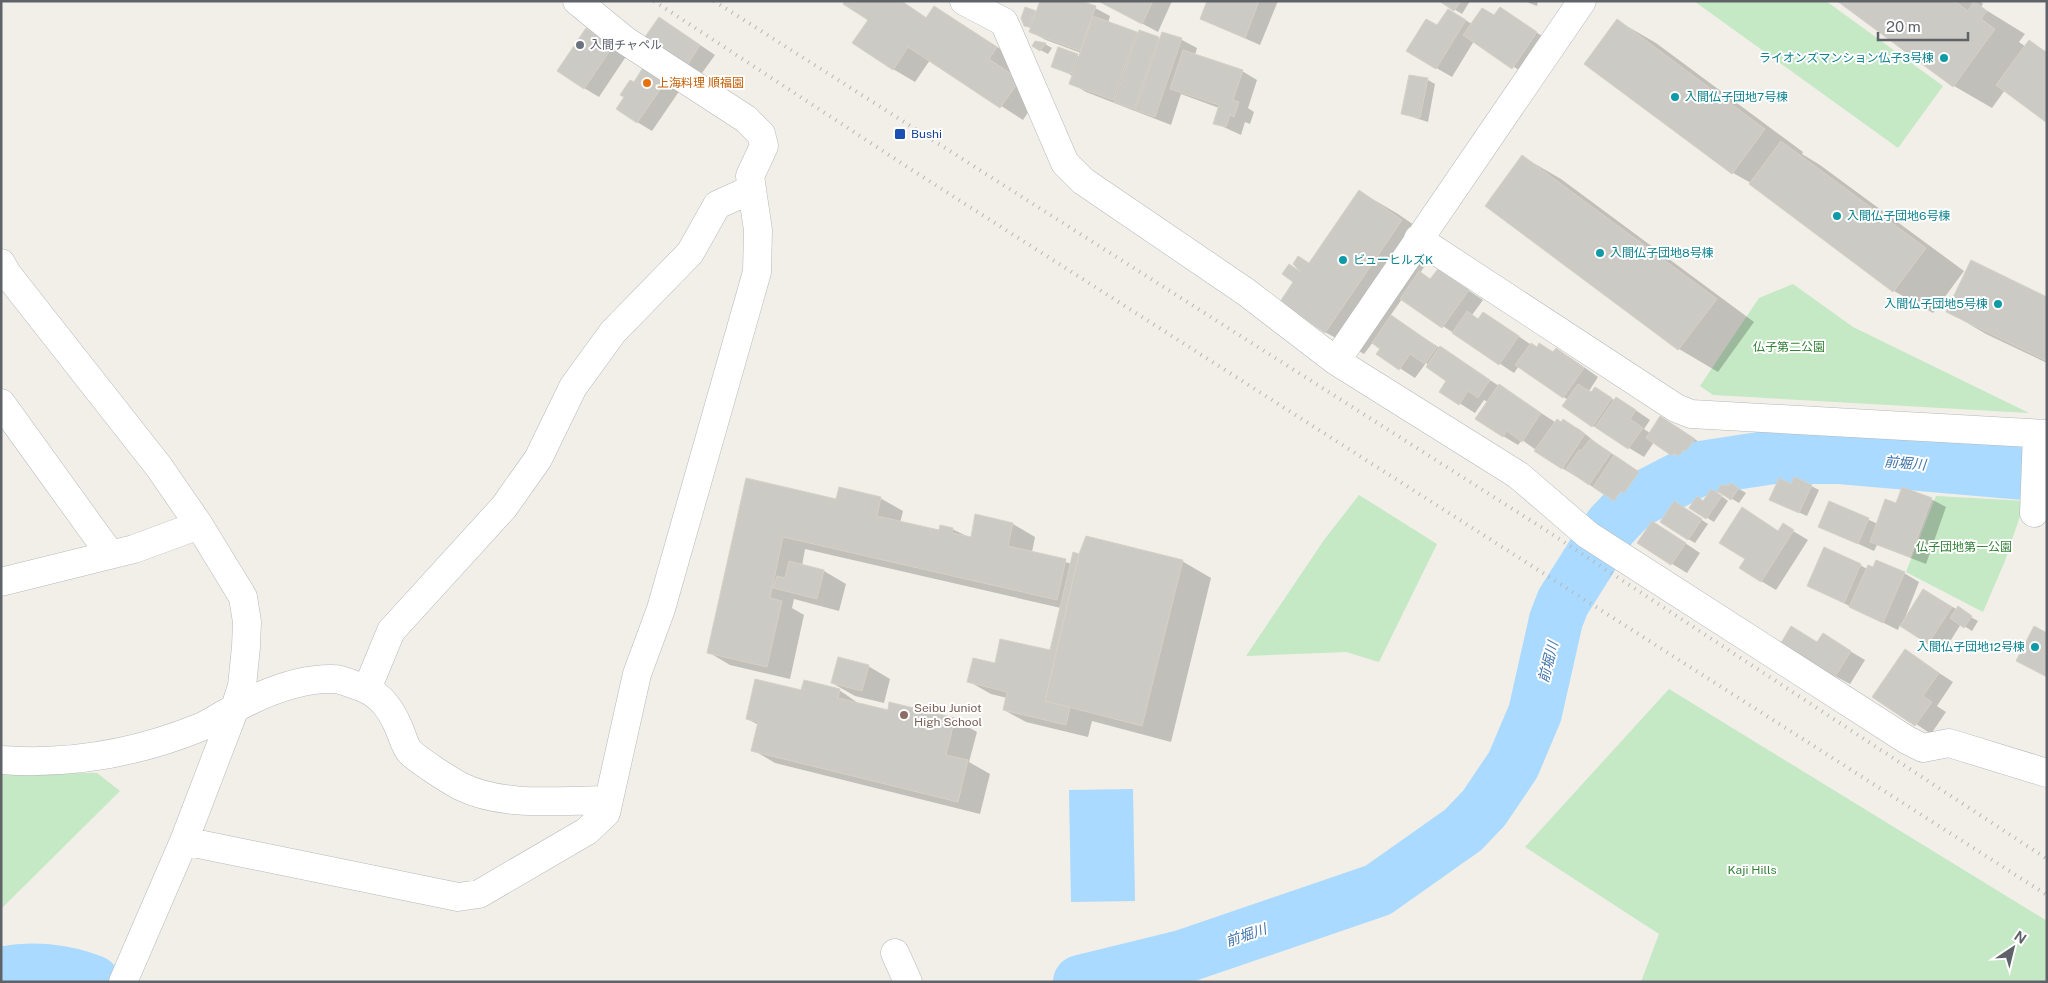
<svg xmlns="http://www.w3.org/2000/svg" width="2048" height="983" viewBox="0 0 2048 983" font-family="'Public Sans','Noto Sans JP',sans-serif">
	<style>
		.green { fill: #c5e8c5 }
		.water { fill: #aadaff }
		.shadow { fill: #0003 }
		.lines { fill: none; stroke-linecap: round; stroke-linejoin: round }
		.river { stroke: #aadaff; stroke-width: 54 }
		.building { fill: #cccac5; stroke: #d6d1c6 }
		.minor-casing { stroke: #b5b8bc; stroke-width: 29 }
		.minor { stroke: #fff; stroke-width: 28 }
		.rail { stroke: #b6b7b8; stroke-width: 4; stroke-dasharray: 1 6; stroke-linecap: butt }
		.worship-dot { fill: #6b7280; stroke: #fff; stroke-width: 2 }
		.culture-dot { fill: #0f9aa8; stroke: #fff; stroke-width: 2 }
		.food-dot { fill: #e8710a; stroke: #fff; stroke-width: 2 }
		.transit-dot { fill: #1a4fb4; stroke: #fff; stroke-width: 2 }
		.education-dot { fill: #8d6e63; stroke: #fff; stroke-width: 2 }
		.labels { text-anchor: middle; stroke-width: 4; stroke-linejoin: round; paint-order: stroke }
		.worship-label { font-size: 12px; fill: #5b616d; stroke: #fff; text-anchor: start }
		.culture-label { font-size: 12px; fill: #0d838f; stroke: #fff; text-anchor: start }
		.food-label { font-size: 12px; fill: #c56008; stroke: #fff; text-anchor: start }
		.transit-label { font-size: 12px; fill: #164399; stroke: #fff; text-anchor: start }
		.park-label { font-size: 12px; fill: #348238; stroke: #fff }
		.education-label { font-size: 12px; fill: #785e54; stroke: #fff; text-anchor: start }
		.water-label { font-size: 14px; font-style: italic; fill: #4174aa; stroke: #fff }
	</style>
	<rect width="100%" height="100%" fill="#f1efe8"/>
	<!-- green -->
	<path class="green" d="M1694 1H1826L1943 86 1898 148Z
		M1793 284 1853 327 2029 413 1713 395 1700 386 1759 298Z
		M1359 495 1437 544 1379 662 1346 652 1246 656 1324 540Z
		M1936 496 2025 501 2005 561 1983 612 1906 572Z
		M1669 689 2047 921V982H1641L1659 934 1525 847Z
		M1 773H97L120 791 1 909Z"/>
	<!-- water -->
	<path class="water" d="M1133 789 1135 901 1071 902 1069 790Z"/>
	<!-- shadow -->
	<path class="shadow" d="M846 1H902L927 18 934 7 1019 61 1010 73 1041 93 1023 120 930 60 915 82 893 69 869 19Z
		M1100 1H1172L1158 32Z
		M1208 1H1278L1260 45 1201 19Z
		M1441 1H1470L1462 14Z
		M1524 1H1538L1537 6Z
		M1840 1H1980L1983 4 1981 7 2025 34 2019 42 2026 47 2030 42 2047 52V122L2005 90 1992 108 1954 86Z
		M1095 8 1110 16 1108 23 1161 40 1163 33 1182 40 1197 48 1195 55 1242 71 1257 80 1248 108 1254 112 1250 124 1245 122 1241 135 1215 123 1219 108 1181 94 1171 125 1086 92 1071 83 1073 76 1053 66 1077 55 1080 57 1081 53 1046 40 1031 32 1032 29 1025 25 1035 12Z
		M1500 8 1551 42 1528 76 1474 41 1452 77 1407 51 1438 27 1448 10 1472 24 1494 16Z
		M660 18 715 55 702 73 687 65Z
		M1618 21 1656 43 1803 152 1802 154 1820 165 1964 271 1933 313 1894 291 1751 183 1733 173Z
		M601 38 627 55 599 97 584 88Z
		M1036 43 1045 44 1052 48 1048 54 1033 46Z
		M645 68 680 90 652 131 637 122 634 83Z
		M1410 76 1428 80 1435 84 1428 122 1403 114Z
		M1523 157 1561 179 1754 322 1718 372 1679 349 1486 206Z
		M1359 191 1398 214 1440 243 1420 273 1432 280 1438 270 1483 300 1472 315 1479 320 1484 313 1533 346 1554 353 1556 349 1571 358 1598 377 1589 391 1615 400 1617 398 1631 407 1650 420 1644 429 1650 433 1676 426 1709 449 1702 459 1699 457 1695 463 1690 460 1688 463 1654 442 1644 457 1593 426 1568 400 1519 366 1514 373 1402 299 1390 316 1555 422 1562 423 1564 421 1579 429 1599 445 1653 481 1640 501 1636 499 1629 509 1562 468 1522 440 1518 445 1503 436 1488 402 1484 400 1475 413 1440 391 1448 380 1429 365 1426 363 1415 378 1378 354 1382 348 1373 342 1364 354 1325 332 1303 273Z
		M2047 298V363L1986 334 1947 311Z
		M747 479 837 500 880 498 903 511 900 523 940 532 952 529 971 538 976 516 1013 524 1035 537 1032 552 1072 564 1080 555 1182 561 1211 578 1171 742 1092 721 1088 737 1026 722 1004 710 1007 698 991 694 968 681 996 664 1051 652 1061 608 805 549 802 566 824 571 846 584 839 611 794 599 792 608 804 615 790 679 730 665 708 652Z
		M1731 484 1746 493 1739 503 1719 491Z
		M1792 485 1811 486 1819 490 1807 516 1778 503Z
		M1719 494 1728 501 1714 522 1691 508Z
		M1931 499 1946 507 1926 564 1877 545 1874 551 1819 526 1829 502 1878 524 1897 505Z
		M1682 507 1708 524 1695 543 1688 539Z
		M1757 517 1779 532 1783 525 1808 540 1776 590 1761 581Z
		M1667 531 1700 553 1687 573 1638 543Z
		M1860 565 1867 569 1904 573 1919 582 1903 623 1938 599 1978 621 1972 631 1961 624 1944 651 1900 625 1898 630 1809 586Z
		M1818 644H1838L1865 660 1850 684 1835 676Z
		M1905 651 1953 682 1937 706 1946 712 1931 734 1874 696Z
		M868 666 890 679 884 703 855 696 832 683Z
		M839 690 861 705 888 711 954 719 977 732 969 762 990 774 980 814 775 763 753 750 759 725 747 719 802 692Z"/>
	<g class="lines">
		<!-- river -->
		<path class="river" d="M1 974C31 967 64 971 93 982
			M1080 982 1182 957 1378 890 1463 830 1484 808 1513 765 1535 713 1556 620 1563 602 1611 526 1633 503 1701 468 1773 457H1840L2047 475"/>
	</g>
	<!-- building -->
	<path class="building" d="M844 1H901L926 18 934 6 997 47 989 59 1020 80 1000 108 908 47 893 70 852 43 868 20 843 4Z
		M1040 1H1081L1096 6 1080 51 1029 32Z
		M1098 1H1153L1142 24Z
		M1207 1H1259L1245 38 1200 19Z
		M1439 1H1461L1454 11Z
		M1837 1H1955L1968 11 1974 1 1987 11 1981 19 1995 29 1953 87Z
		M1025 7 1036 11 1029 27 1024 26 1021 18Z
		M1500 7 1537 32 1512 69 1463 35 1482 8 1494 15Z
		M1448 9 1466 20 1436 69 1406 51 1426 19 1437 25Z
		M1093 16 1137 32 1113 100 1069 84Z
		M659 17 700 45 687 66 645 37Z
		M1617 19 1765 129 1732 174 1584 64Z
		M586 28 613 46 584 89 557 71Z
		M1139 30 1159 37 1134 109 1114 102Z
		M1162 32 1182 38 1155 117 1135 110Z
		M2029 40 2047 53V123L1996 85Z
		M1035 41 1046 43 1040 51 1032 46Z
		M1058 47 1078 54 1071 74 1051 67Z
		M1183 50 1243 70 1233 100 1239 102 1234 117 1230 115 1226 127 1213 124 1219 105 1170 89Z
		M644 66 666 81 637 123 616 109 624 97 620 95 630 80 634 82Z
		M1409 75 1428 78 1420 118 1401 114Z
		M1781 141 1926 248 1893 292 1749 184Z
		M1522 155 1717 299 1678 350 1485 206Z
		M1359 190 1402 220 1325 333 1280 302 1293 282 1282 274 1289 264 1301 272 1293 264 1298 256 1309 263Z
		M1971 260 2047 297V361L1946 312Z
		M1438 269 1469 290 1442 328 1400 299 1419 271 1430 279Z
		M1467 311 1478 319 1483 312 1519 336 1499 365 1452 333Z
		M1391 315 1437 347 1425 364 1410 354 1399 370 1376 354 1380 349 1372 343Z
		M1531 343 1537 347 1539 343 1553 352 1556 348 1584 368 1563 398 1515 365Z
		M1440 346 1490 380 1478 398 1468 391 1459 405 1439 392 1446 381 1426 367Z
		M1499 384 1541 413 1522 442 1507 431 1503 437 1475 419Z
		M1578 384 1591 392 1595 387 1612 398 1592 427 1562 406Z
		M1616 397 1636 410 1630 419 1643 428 1628 449 1595 427Z
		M1660 416 1695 439 1686 451 1683 450 1679 456 1674 453 1672 456 1646 438Z
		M1557 419 1561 422 1563 419 1585 434 1562 469 1534 451Z
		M1590 439 1611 453 1589 485 1566 469 1579 450 1581 451Z
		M1614 455 1639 472 1624 493 1621 491 1614 501 1593 487Z
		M1794 477 1812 485 1799 513 1769 500 1779 478 1791 484Z
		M746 478 836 499 839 487 881 497 877 516 939 530 940 525 953 528 952 533 971 537 975 514 1013 523 1008 546 1066 559 1057 600 783 537 770 598 782 601 767 667 707 653Z
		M1731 483 1739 488 1731 500 1717 491 1721 485H1729Z
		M1902 487 1932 498 1910 557 1870 542 1885 499 1896 503Z
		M1711 489 1722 496 1706 519 1689 508 1697 496 1703 501Z
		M1674 501 1702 519 1688 540 1660 522Z
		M1829 501 1869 518 1858 544 1818 527Z
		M1742 507 1778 531 1783 523 1794 530 1761 582 1739 568 1745 559 1719 543Z
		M1652 521 1686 543 1671 565 1637 543Z
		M1086 536 1183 560 1142 726 1045 701 1079 554Z
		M1824 547 1861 564 1844 603 1807 586Z
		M1073 552 1079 554 1045 701 1070 707 1066 725 1003 710 1007 692 967 682 973 658 995 663 1000 639 1050 650Z
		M1876 560 1905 572 1883 623 1849 607 1868 565 1873 567Z
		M789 561 824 570 817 599 773 588 777 576 785 578Z
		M1923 589 1952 607 1928 644 1900 626Z
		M1958 606 1972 616 1964 628 1950 618Z
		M1791 626 1817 642 1823 633 1851 651 1835 677 1781 643Z
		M2034 626 2047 633V677L2016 661Z
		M1905 649 1939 673 1923 696 1932 702 1915 726 1872 697Z
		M838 657 869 665 862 691 831 683Z
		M755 679 801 690 804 680 840 689 838 698 888 710 889 702 955 718 946 755 968 760 958 802 751 751 758 722 746 719Z"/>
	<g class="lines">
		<!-- minor casing -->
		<g class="minor-casing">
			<path id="minor" d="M964 1 1004 22 1065 163 1083 181 1246 292 1336 361 1518 475 1588 535 1907 740 1923 748 1949 743 2047 773
				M1418 239 1676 408 1691 414 2047 434
				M1 263 8 275 159 467 199 525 243 597 247 622 246 647 242 686 235 708 184 841 123 982
				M1336 361 1582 1
				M1 403 110 554
				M2034 513 2037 434
				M1 582 134 549 199 525
				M367 689 391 631 504 507 538 459 573 387 613 332 690 253 717 205 752 189
				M1 760C69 765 137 753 201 727 212 722 223 714 234 709 263 693 300 678 334 679 340 679 347 682 352 684 378 691 389 705 399 728 402 735 405 747 410 752 419 761 449 780 460 786 504 808 561 800 609 800
				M184 841 458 897 479 894 587 831 606 813 637 674 661 609 757 272 758 230 750 176 764 146 761 134 746 119 626 41 577 1
				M895 953 908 982"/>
		</g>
		<!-- minor -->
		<use href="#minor" class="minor"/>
		<!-- rail -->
		<path class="rail" d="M654 1 912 170 2047 895
			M714 1 1541 527 2047 859"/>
	</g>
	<!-- markers -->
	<circle class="worship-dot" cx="580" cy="45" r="5"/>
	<g class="culture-dot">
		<circle cx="1944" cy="58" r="5"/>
		<circle cx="1675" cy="97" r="5"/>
		<circle cx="1837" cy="216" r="5"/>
		<circle cx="1600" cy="253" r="5"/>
		<circle cx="1343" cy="260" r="5"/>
		<circle cx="1998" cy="304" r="5"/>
		<circle cx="2035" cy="647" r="5"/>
	</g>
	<circle class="food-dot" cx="647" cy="83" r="5"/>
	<rect class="transit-dot" x="894" y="128" width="12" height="12" rx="2.5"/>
	<circle class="education-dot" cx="904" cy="715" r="5"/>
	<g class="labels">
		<!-- worship labels -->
		<g class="worship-label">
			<text x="590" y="49">入間チャペル</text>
		</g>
		<!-- culture labels -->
		<g class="culture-label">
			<text x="1934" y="62" text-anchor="end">ライオンズマンション仏子3号棟</text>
			<text x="1685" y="101">入間仏子団地7号棟</text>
			<text x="1847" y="220">入間仏子団地6号棟</text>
			<text x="1610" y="257">入間仏子団地8号棟</text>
			<text x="1353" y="264">ビューヒルズK</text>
			<text x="1988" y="308" text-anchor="end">入間仏子団地5号棟</text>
			<text x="2025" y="651" text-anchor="end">入間仏子団地12号棟</text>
		</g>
		<!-- food labels -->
		<g class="food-label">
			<text x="657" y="87">上海料理 順福園</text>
		</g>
		<!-- transit labels -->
		<g class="transit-label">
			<text x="911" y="138">Bushi</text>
		</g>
		<!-- park labels -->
		<g class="park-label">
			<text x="1789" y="351">仏子第二公園</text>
			<text x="1964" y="551">仏子団地第一公園</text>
			<text x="1752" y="874">Kaji Hills</text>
		</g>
		<!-- education labels -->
		<g class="education-label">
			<text x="914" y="712">Seibu Juniot<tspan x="914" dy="14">High School</tspan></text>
		</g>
		<!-- water labels -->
		<g class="water-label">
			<text transform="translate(1905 463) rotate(5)" y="5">前堀川</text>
			<text transform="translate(1548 662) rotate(-76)" y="5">前堀川</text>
			<text transform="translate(1246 935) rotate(-19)" y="5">前堀川</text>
		</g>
	</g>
	<!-- border -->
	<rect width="2048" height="983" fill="none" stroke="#5f6368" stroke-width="5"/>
	<!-- north arrow -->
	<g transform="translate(2013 948) rotate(35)" stroke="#ffffff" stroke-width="4" paint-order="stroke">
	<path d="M0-4L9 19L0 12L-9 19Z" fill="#5f6368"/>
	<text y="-8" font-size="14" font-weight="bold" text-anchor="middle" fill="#5f6368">N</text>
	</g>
	<!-- scale -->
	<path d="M1878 32v8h90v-8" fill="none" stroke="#5f6368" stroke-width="2.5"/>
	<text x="1886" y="32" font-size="15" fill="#5f6368" stroke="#ffffff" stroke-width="4" paint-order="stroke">20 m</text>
</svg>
